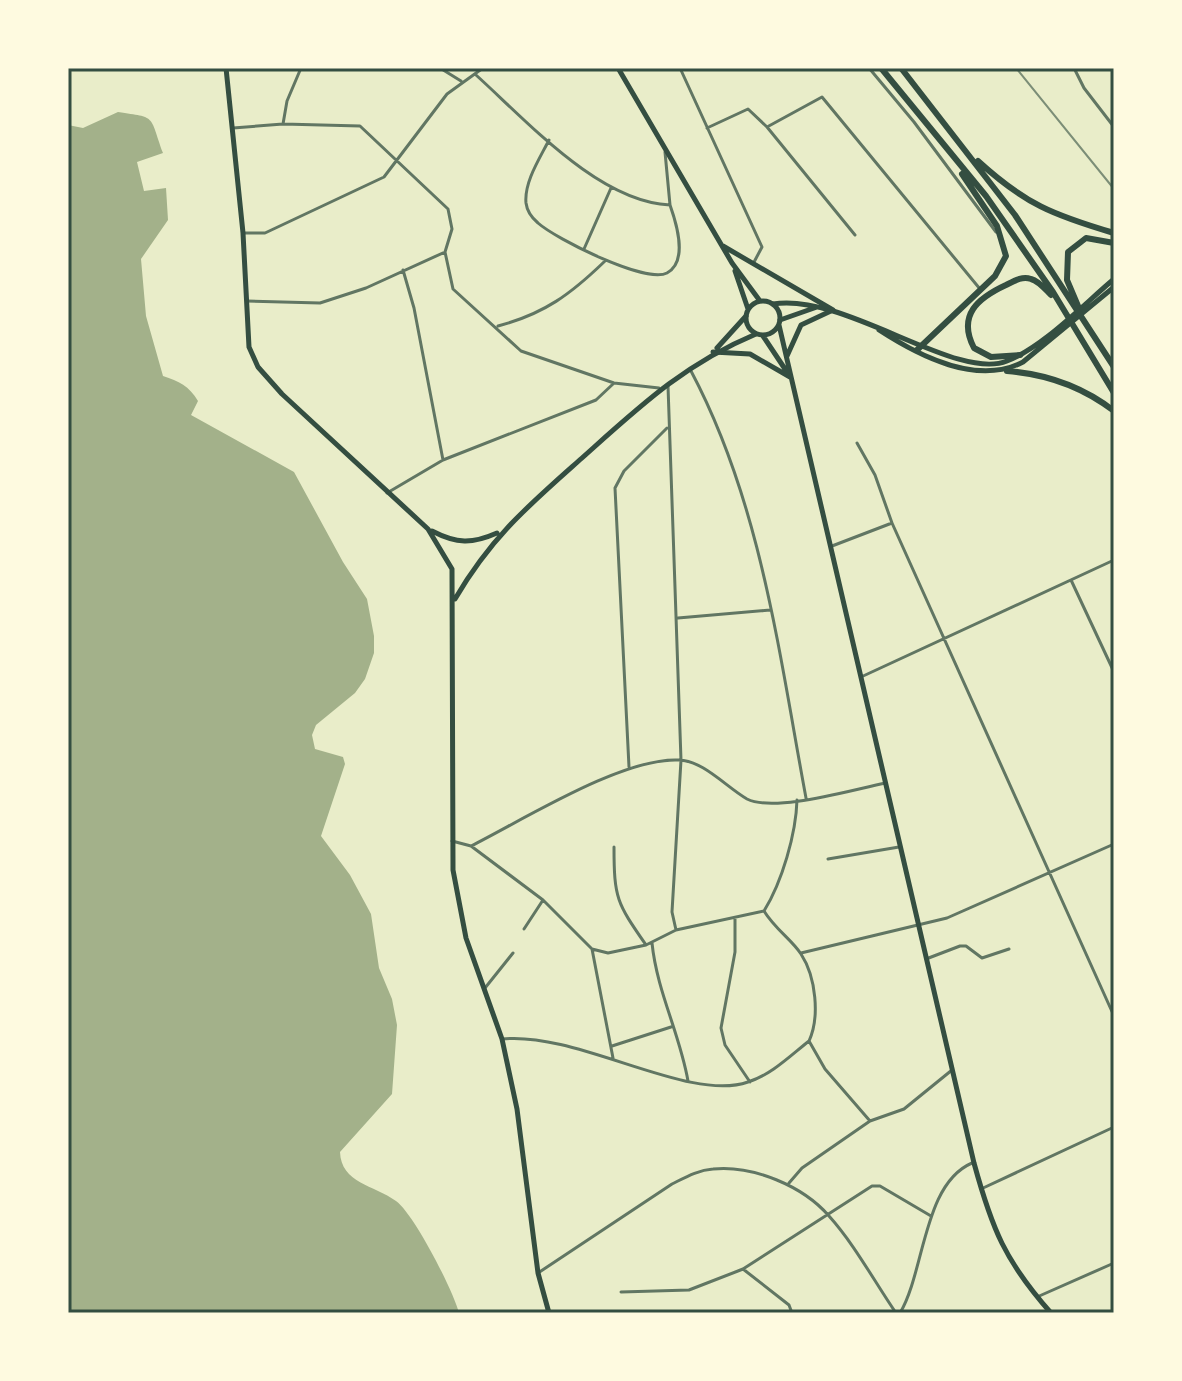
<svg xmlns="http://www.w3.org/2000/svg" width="1182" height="1381" viewBox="0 0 1182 1381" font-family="'DM Sans',sans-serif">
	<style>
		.water { fill: #a3b18a }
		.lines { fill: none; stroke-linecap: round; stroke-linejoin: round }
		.minor { stroke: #617663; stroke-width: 3 }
		.secondary { stroke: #344e41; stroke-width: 5 }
		.primary { stroke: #344e41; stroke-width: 5 }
		.trunk { stroke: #344e41; stroke-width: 6 }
		.rail { stroke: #7c8e77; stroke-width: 2 }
		.neatline { fill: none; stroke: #344e41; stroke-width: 3 }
	</style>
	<rect width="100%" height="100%" fill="#e9edc9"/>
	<!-- water -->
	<path class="water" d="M118 112C157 118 149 114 163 153L137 162 144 191 166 188 168 220 141 259 146 316 163 376C179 381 189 386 198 401L191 415 294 472 343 562 367 599 374 636V653L365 679 355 693 316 725 312 735 315 749 343 757 345 764 321 836 350 875 371 914 379 968 392 999 397 1025 392 1094 340 1152C341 1183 374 1185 396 1201 414 1214 453 1290 459 1313H68V125L83 128Z"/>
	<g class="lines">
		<!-- minor -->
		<path class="minor" d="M440 68 461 81
			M680 68 762 247 753 264
			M869 68 914 122 996 232
			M1074 68 1084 88 1114 127
			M476 75C528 122 599 202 670 205L665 152
			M283 124 287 101 301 68
			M767 127 822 97 980 289
			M233 128 283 124 360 126 448 209 452 229 445 252 453 289 521 351 614 383 659 388
			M707 128 748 109 767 127 855 235
			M549 140C540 158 524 182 526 203 527 211 532 218 538 223 556 239 646 284 667 273 689 261 676 222 670 205
			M243 233H265L384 177 447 94 483 68
			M584 249 611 188
			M403 270 414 308 443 460
			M247 301 320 303 366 288 445 252
			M498 326C544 314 571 294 605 261
			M691 371C761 503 779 653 806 798
			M668 386 681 760 672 912 676 930
			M857 443 875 475 892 523
			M387 493 443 460 596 400 613 384
			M832 546 892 523 1114 1016
			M1071 580 1114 672
			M678 618 770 610
			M861 677 1114 560
			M629 767 615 488 624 471 667 428
			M452 841 471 846 543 900 592 949 608 953 646 945 676 930 764 911C782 882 796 834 797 800
			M471 846C523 820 623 757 679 760 704 761 726 787 747 799 775 813 854 789 886 783
			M614 847C614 899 617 903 646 945
			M828 859 899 847
			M764 911C775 929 792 940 801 954 816 977 820 1017 809 1041L825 1069 870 1121
			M735 919V952L721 1028 725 1045 750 1082
			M524 929 543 900
			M652 943C657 992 680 1034 688 1081
			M592 949 613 1058
			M801 953 947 918 1114 844
			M926 959 960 946H966L982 958 1009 949
			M485 988 513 953
			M502 1039C578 1031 688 1103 748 1082 771 1075 790 1056 809 1041
			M612 1046 671 1027
			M789 1183 802 1168 870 1121 904 1109 952 1070
			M981 1189 1114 1127
			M743 1269 789 1305 792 1313
			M538 1273 672 1184C686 1177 698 1170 713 1169 753 1165 803 1186 829 1216 855 1245 874 1281 896 1313
			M621 1292 689 1290 743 1269 872 1186H880L931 1216
			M1037 1297 1114 1263
			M900 1313C925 1271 923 1184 972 1163"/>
		<!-- secondary -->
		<path class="secondary" d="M226 68 243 233 249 347 258 367 282 394 428 529 452 569 453 870 466 938 502 1039 517 1109 538 1273 549 1313
			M773 304C844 292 956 382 1007 361 1043 347 1084 304 1114 279
			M780 320 817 307
			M879 330C919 356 977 386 1023 362L1114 287
			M717 348 746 316
			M432 531C457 544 472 544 497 533
			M455 599C492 536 528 506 582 458 639 407 684 364 756 334"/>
		<!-- primary -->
		<path class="primary" d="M618 68 732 263 760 301
			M723 246 833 310
			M735 271 748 309
			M746 318a17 17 0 1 1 34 0a17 17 0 1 1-34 0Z
			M779 325 974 1163C992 1229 1005 1261 1051 1313
			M763 336 787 372
			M713 352 750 354 790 377
			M787 356 801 325 833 310"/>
		<!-- trunk -->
		<path class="trunk" d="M881 68 986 196 1053 292 1114 393
			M901 68 1015 215 1114 367
			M978 161C1025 204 1053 215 1114 233
			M1078 306 1067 280 1068 252 1086 238 1114 243
			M917 350 995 276 1006 256 997 226 962 174
			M1020 355 991 357 974 348C957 315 978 298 1006 285 1014 281 1022 276 1031 279 1039 281 1045 289 1051 295
			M1007 371C1046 374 1083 387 1114 411"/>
		<!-- rail -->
		<path class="rail" d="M1016 68 1114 189"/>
	</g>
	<!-- border -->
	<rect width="1182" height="1381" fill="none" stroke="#fefae0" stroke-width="140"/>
	<rect x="70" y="70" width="1042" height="1241" class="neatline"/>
</svg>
